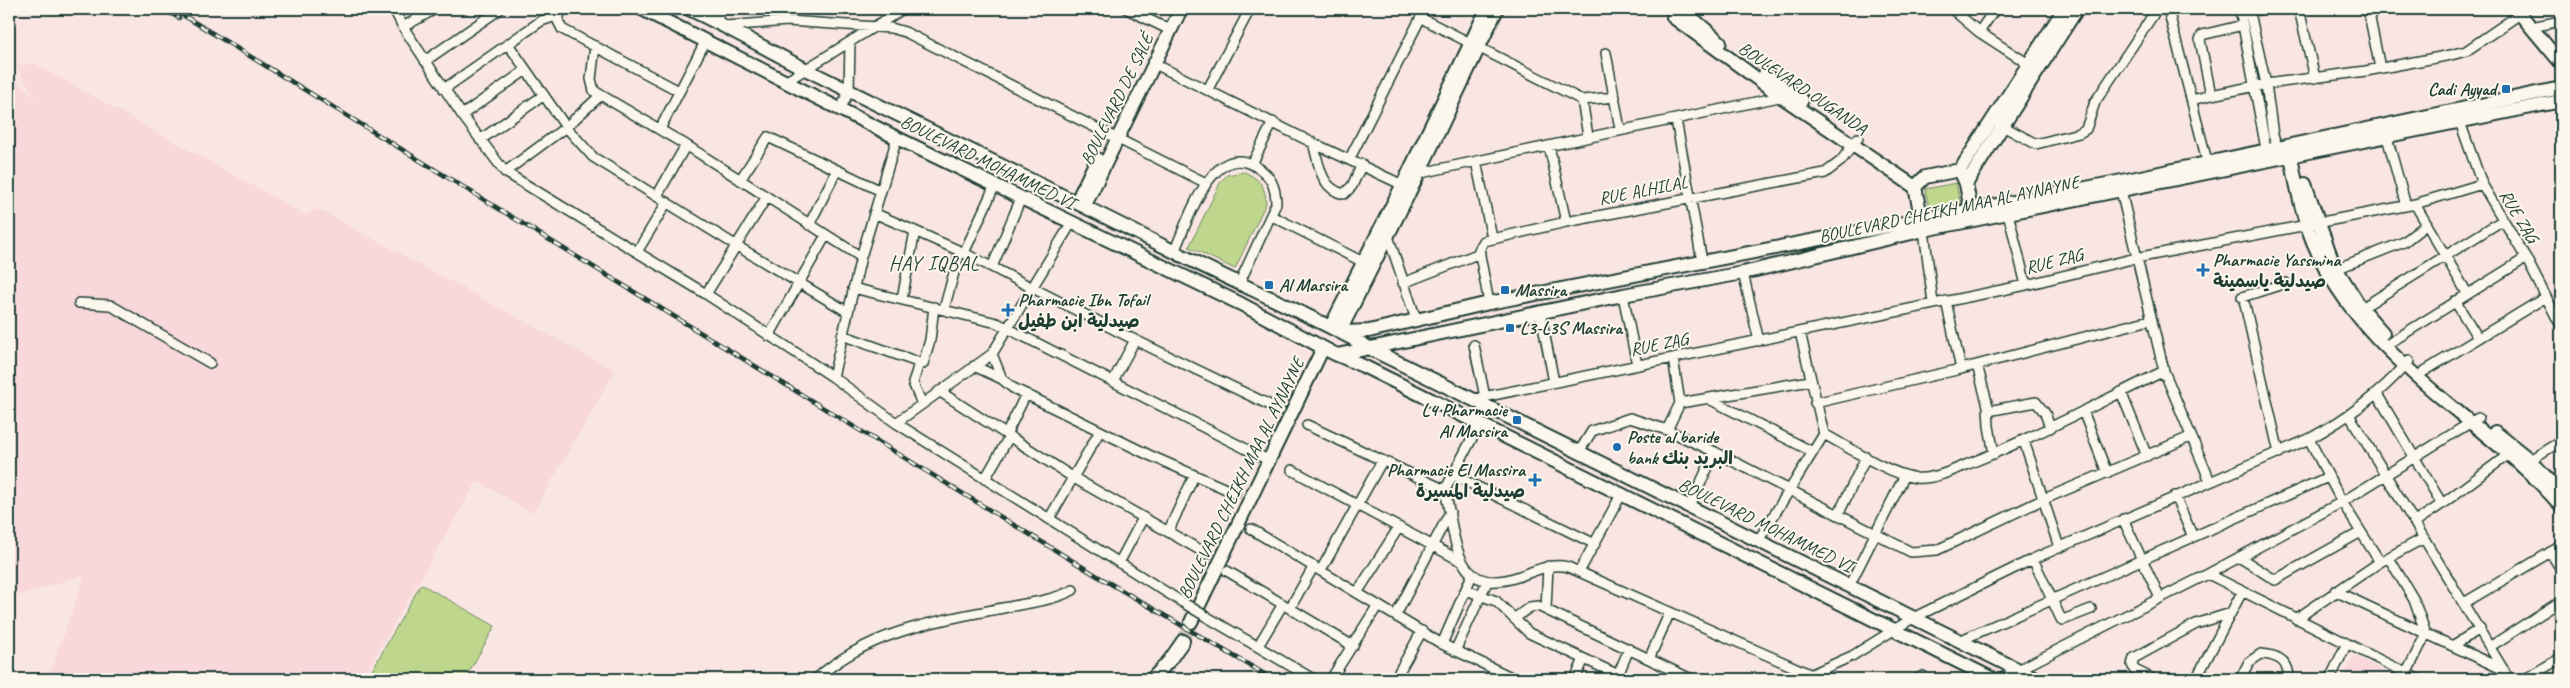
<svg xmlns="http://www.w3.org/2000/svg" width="2570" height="688" viewBox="0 0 2570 688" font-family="Caveat,'Playpen Sans Arabic',sans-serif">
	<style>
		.built { fill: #f8d8db }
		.green { fill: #bed78d; stroke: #6e8a60 }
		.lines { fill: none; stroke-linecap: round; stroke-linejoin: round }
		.secondary-tunnel { stroke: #cdc3bf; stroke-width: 12; stroke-dasharray: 12 6; stroke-linecap: butt }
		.street-casing { stroke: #1f3d34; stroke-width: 12 }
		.secondary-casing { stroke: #1f3d34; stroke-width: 16 }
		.street { stroke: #fbf7ec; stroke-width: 9 }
		.secondary { stroke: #fbf7ec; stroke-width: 12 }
		.rail-casing { stroke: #1f3d34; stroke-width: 4.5 }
		.rail { stroke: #fbf7ec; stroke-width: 2.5; stroke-dasharray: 8; stroke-linecap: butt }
		.street-bridge-casing { stroke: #1f3d34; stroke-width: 12; stroke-linecap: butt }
		.street-bridge { stroke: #fbf7ec; stroke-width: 9 }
		.poi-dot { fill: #1f6fb2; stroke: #fbf7ec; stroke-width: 2 }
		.labels { text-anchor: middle; stroke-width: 4; stroke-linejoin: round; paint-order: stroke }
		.street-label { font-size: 18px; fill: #1f3d34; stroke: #fbf7ec }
		.poi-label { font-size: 18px; font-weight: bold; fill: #1f3d34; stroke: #fbf7ec; text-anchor: start }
		.quarter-label { font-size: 20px; letter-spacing: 1px; fill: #1f3d34; stroke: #fbf7ec }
	</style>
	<rect width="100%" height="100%" fill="#f9e5e2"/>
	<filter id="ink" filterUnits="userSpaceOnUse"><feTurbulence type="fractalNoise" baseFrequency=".02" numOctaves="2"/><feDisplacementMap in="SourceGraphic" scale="10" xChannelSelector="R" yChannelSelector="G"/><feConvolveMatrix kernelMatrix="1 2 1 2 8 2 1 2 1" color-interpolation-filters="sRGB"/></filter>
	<g filter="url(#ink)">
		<!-- built -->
		<path class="built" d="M35 64 305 215 318 209 615 371 533 513 477 481 362 679H48L85 575 9 598V72L37 101 16 65Z
			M2354 656 2399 679H2343Z"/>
		<!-- green -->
		<path class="green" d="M1244 172C1259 178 1266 187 1266 203L1235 269 1189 247 1221 181 1227 175Z
			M1956 183 1961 205 1930 212 1925 189Z
			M421 584 495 626 465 679H367Z"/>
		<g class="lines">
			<!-- secondary-tunnel -->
			<path class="secondary-tunnel" d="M1183 641 1191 622"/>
			<!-- street casing -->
			<g class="street-casing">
				<path id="street" d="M394 9 403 27 462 115 505 172 706 294 833 377 896 423 1182 602
					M561 9 558 21 562 29 679 91
					M718 9V22
					M1127 9 1170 30
					M1952 9 1979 32 2033 67
					M2168 9 2207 161
					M2240 9 2266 149
					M2249 9 2266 84 2273 135 2278 148
					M2299 9 2315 78
					M2368 9 2380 68
					M2246 13 2262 9
					M1421 18 1582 100 1588 136
					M2243 25 2202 35 2200 40 2211 95 2266 84 2366 71 2451 55 2466 51 2520 14
					M726 26 788 21 891 28 905 32 1206 183
					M403 27 435 9
					M2531 27 2561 21
					M1979 32 1995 9
					M508 44 566 127 593 157 737 246 848 312
					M595 46 591 79 594 91 686 145 861 257
					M1606 53 1620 129
					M425 61 500 9
					M1153 63 1313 143 1407 187
					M785 82 903 9
					M444 89 541 21 559 15
					M1208 89 1250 9
					M1582 100 1615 97
					M2192 100 2211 95
					M840 110 849 91 850 42
					M462 115 526 70
					M1676 120 1702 261
					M2460 122 2482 184
					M1999 124 2036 144 2079 133 2086 129 2095 102 2157 9
					M660 129 705 42
					M2387 137 2406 206
					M480 140 544 95
					M1313 143C1319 163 1320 189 1344 194L1352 186 1362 164
					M1549 146 1566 222
					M1350 158 1425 9
					M1476 161 1492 238
					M1252 164 1273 122
					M505 172 566 127 601 95
					M1416 174 1784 96
					M740 180 768 137 879 190
					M2121 191 2164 371 2210 481
					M657 196 686 145
					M2415 204 2467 293
					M874 213 960 251 1135 340 1280 410
					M2008 213 2026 285
					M1272 216 1367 264
					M809 225 837 170
					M1924 230 1933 303
					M1388 236 1416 319
					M637 252 667 202
					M1174 252C1187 224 1211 140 1255 166 1271 175 1276 187 1276 204L1239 284
					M964 253 995 185
					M992 267 1021 198
					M2336 269 2404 242 2427 224
					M1743 273 1759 341
					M1403 283 1480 253
					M853 288 997 323 1270 461
					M706 294 766 198
					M1623 295 1637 365
					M2242 297 2286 283
					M902 299 915 231
					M1946 301 1961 369
					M2455 301 2478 338
					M79 303 110 305 210 363
					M1489 303 1479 250 1484 241 1566 222 1825 173 1841 161 1858 138
					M2245 305 2279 453
					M944 309 960 251
					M1540 311 1554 382
					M2357 311 2503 220
					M1800 332 1824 434C1848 447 1889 474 1916 478 1936 480 1960 467 1978 460 2042 434 2102 401 2164 371
					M842 335 923 364 930 340 934 307
					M769 336 826 235
					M2391 342 2526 258
					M1474 345 1485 397
					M992 354 1002 379 1013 388 1149 455 1235 493
					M1673 358 1680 403
					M919 363 913 383 922 404
					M1977 365 1988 406 1989 426 1994 454
					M974 366 1002 379
					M2423 372 2546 297
					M833 377 861 257 897 138
					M1113 381 1135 340
					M1810 381 1680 403 1667 430 1715 452 1911 552 1937 550 2042 500 2190 437
					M939 391 1074 478 1207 554
					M2121 392 2147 456
					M2377 394 2442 504 2509 454
					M1474 399 2026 285 2136 258 2415 204 2482 184 2526 258 2561 326
					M1709 399 1813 452
					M1815 403 1961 369 2150 320
					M1988 411 2036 402 2045 413 2050 428
					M2083 411 2107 473
					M2350 416 2509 679
					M896 423 992 354 1072 222
					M1480 423 1445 490C1456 537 1453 600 1520 576 1537 570 1551 563 1568 567L1812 675
					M1307 425 1445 490
					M1006 435 1026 394
					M2309 439 2342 502 2380 562
					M2024 441 2059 547
					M1579 452 1592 431 1630 418 1667 430
					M2525 463 2561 441
					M1292 470 1461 561
					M1453 475 1595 544
					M985 479 1009 437
					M2175 496 2193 537
					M1689 508 1715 452
					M1838 515 1866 457
					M1049 519 1100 431
					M2123 519 2160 598
					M2415 522 2442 504
					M1251 529 1442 644 1515 679
					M1168 532 1194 476
					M1758 541 1824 434
					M2550 552 2561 569
					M2239 557 2275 580 2361 532
					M2389 558 2414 600 2426 634 2406 674
					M2033 559 2061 619 2063 620 2091 609
					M1119 563 1143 518
					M1321 570 1382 461
					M1227 571 1353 646
					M1579 572 1622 493
					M2208 574 2418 679
					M1849 586 1905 475
					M1466 590 1496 601 1529 633 1627 679
					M2335 591 2504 670
					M1357 593 1399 527
					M2464 603 2561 546
					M1290 608 1314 566
					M1546 609 1548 566
					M1396 615 1450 512
					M1207 617 1313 679
					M1515 618 1530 607 1538 606 1691 679
					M2296 619 2380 562 2424 538
					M1959 641 2328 477
					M1442 644 1472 575
					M1258 646 1283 604
					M2452 646 2480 629
					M2491 646 2561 601
					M1455 651 1487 582
					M1649 659 1670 612
					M1618 675 1629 649
					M816 679C869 631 936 621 1003 608 1027 603 1052 601 1073 590
					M1331 679 1378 605
					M1395 679 1422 631
					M1575 679 1584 659
					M1801 679 1852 656 1913 618 2033 559 2309 439C2349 417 2379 395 2409 361
					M1917 679 1923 676
					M2000 679 2208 574 2342 502 2478 418
					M2153 679 2135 670 2132 665 2134 658 2196 624 2231 613
					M2196 679 2242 592
					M2240 679 2249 662 2261 654C2278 655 2289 661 2289 679
					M2330 679 2346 645
					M2525 679 2561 658"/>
			</g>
			<!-- secondary casing -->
			<g class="secondary-casing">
				<path id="secondary" d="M642 9 897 138 1241 304 1333 353 1363 366 1993 679
					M689 9C728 27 766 49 805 69 928 130 1051 189 1173 251 1239 285 1308 313 1373 350L2037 679
					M2516 9 2561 63
					M1684 11 1720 42
					M1673 17 1782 97 1915 187
					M1765 74 1802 100
					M2291 156C2295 179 2300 204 2307 226 2333 303 2392 357 2452 407 2490 439 2529 468 2561 506
					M1960 170 2064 9
					M1966 184 2077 9
					M2305 184 2334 265 2361 308 2383 333
					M1077 201 1097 159
					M1085 205 1181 9
					M1923 226 1915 187 1925 177 1960 170 1966 184 1972 215
					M1331 326 1407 176 1487 9
					M1340 331 1419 173 1497 9
					M1344 332 1369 331 1489 303 2117 182 2561 88
					M1337 355 1623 295 1743 273 1924 230 2561 101
					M2495 432 2530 460 2561 493
					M1191 622 1323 348
					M1152 679 1169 661 1183 641"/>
			</g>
			<!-- street -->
			<use href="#street" class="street"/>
			<!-- secondary -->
			<use href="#secondary" class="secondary"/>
			<!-- rail casing -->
			<g class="rail-casing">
				<path id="rail" d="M163 9 179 18
					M173 9 1094 574 1273 679"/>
			</g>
			<!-- rail -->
			<use href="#rail" class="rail"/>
			<!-- street-bridge casing -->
			<g class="street-bridge-casing">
				<path id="street-bridge" d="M1182 602 1207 617"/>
			</g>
			<!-- street-bridge -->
			<use href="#street-bridge" class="street-bridge"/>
		</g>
	</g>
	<!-- markers -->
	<g class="poi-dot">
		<rect x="2501" y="84" width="10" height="10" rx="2.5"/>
		<path d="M2200.5 262.5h5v5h5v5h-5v5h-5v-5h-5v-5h5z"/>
		<rect x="1264" y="280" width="10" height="10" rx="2.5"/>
		<rect x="1500" y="285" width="10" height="10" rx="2.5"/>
		<path d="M1005.5 302.5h5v5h5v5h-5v5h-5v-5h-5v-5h5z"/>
		<rect x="1505" y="323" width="10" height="10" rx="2.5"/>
		<rect x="1512" y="415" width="10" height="10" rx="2.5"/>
		<circle cx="1617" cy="447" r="5"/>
		<path d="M1532.5 472.5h5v5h5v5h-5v5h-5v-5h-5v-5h5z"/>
	</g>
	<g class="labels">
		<!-- street labels -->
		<g class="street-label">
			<text transform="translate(1803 88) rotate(34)" y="6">BOULEVARD OUGANDA</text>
			<text transform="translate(1117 99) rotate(-64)" y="6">BOULEVARD DE SALÉ</text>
			<text transform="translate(988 162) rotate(26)" y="6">BOULEVARD MOHAMMED VI</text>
			<text transform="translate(1643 190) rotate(-11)" y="6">RUE ALHILAL</text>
			<text transform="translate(1949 209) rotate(-12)" y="6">BOULEVARD CHEIKH MAA AL AYNAYNE</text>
			<text transform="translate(2519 216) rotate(59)" y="6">RUE ZAG</text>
			<text transform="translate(2054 261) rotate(-14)" y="6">RUE ZAG</text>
			<text transform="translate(1659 344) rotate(-11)" y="6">RUE ZAG</text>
			<text transform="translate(1241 478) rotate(-64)" y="6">BOULEVARD CHEIKH MAA AL AYNAYNE</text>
			<text transform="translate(1766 525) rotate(26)" y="6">BOULEVARD MOHAMMED VI</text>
		</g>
		<!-- poi labels -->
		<g class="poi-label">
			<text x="2496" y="95" text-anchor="end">Cadi Ayyad</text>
			<text x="2213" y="266">Pharmacie Yassmina<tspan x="2213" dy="21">صيدلية ياسمينة</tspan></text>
			<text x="1279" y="291">Al Massira</text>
			<text x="1515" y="296">Massira</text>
			<text x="1018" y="306">Pharmacie Ibn Tofail<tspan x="1018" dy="21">صيدلية ابن طفيل</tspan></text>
			<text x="1520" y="334">L3-L3S Massira</text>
			<text x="1507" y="416" text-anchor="end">L4 Pharmacie<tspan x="1507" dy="21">Al Massira</tspan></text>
			<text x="1627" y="443">Poste al baride<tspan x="1627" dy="21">bank البريد بنك</tspan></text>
			<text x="1525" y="476" text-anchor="end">Pharmacie El Massira<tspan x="1525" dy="21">صيدلية المسيرة</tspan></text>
		</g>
		<!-- quarter labels -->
		<g class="quarter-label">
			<text x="934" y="270">HAY IQBAL</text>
		</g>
	</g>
	<!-- margin -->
	<rect width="2570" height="688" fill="none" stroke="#fbf7ec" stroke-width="30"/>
	<rect x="15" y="15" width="2540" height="658" fill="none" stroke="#1f3d34" stroke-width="2" filter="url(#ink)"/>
</svg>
